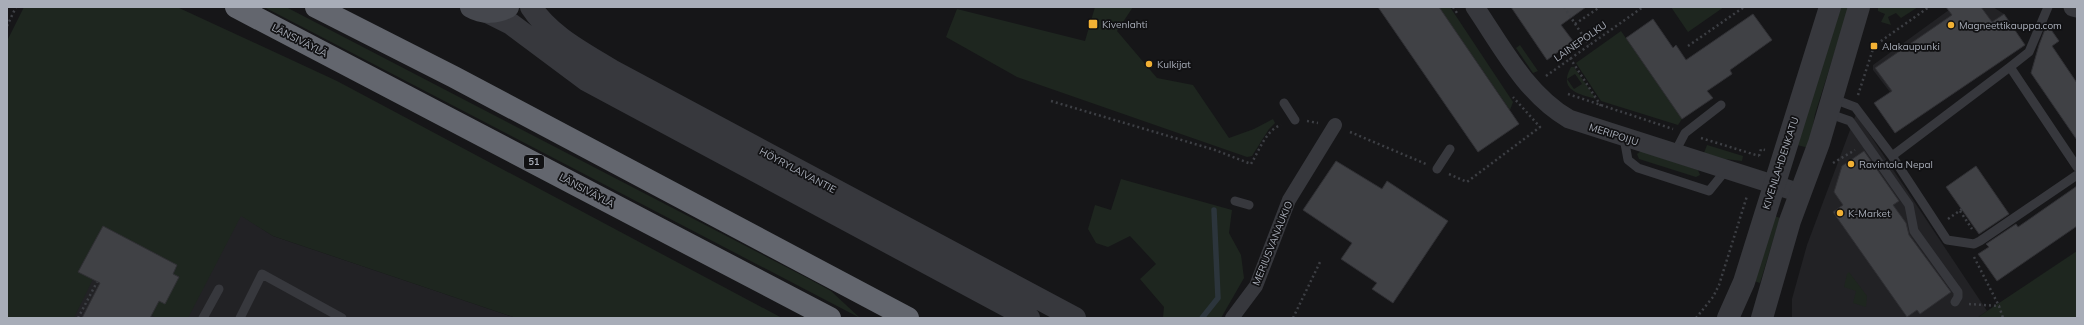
<svg xmlns="http://www.w3.org/2000/svg" width="2084" height="325" viewBox="0 0 2084 325" font-family="Mulish,sans-serif">
	<style>
		.built { fill: #222225 }
		.green { fill: #1e261f; fill-rule: evenodd }
		.lines { fill: none; stroke-linecap: round; stroke-linejoin: round }
		.stream { stroke: #2c353c; stroke-width: 5.5 }
		.building { fill: #404145; stroke: #303034 }
		.path { stroke: #3d3f44; stroke-width: 2.5; stroke-dasharray: 2 3; stroke-linecap: butt }
		.service { stroke: #37383d; stroke-width: 9 }
		.pedestrian { stroke: #37383d; stroke-width: 14 }
		.minor { stroke: #37383d; stroke-width: 19 }
		.tertiary { stroke: #37383d; stroke-width: 22 }
		.secondary { stroke: #45474d; stroke-width: 22 }
		.motorway { stroke: #63666e; stroke-width: 22 }
		.poi-dot { fill: #f2b134; stroke: #111113; stroke-width: 1.5 }
		.labels { text-anchor: middle; stroke-width: 3.5; stroke-linejoin: round; paint-order: stroke }
		.shield { fill: #111113; stroke: #7b7e86; stroke-width: 1 }
		.shield-label { font-size: 9px; font-weight: bold; fill: #a8adb8 }
		.poi-label { font-size: 10px; fill: #a8adb8; stroke: #111113; text-anchor: start }
		.street-label { font-size: 10px; fill: #a8adb8; stroke: #111113 }
	</style>
	<rect width="100%" height="100%" fill="#161618"/>
	<!-- built -->
	<path class="built" d="M1953 7H1993L2004 14 1890 92 1873 70V65Z
		M1856 114 1987 311 1977 318H1792V299L1807 245Z
		M133 145 273 236 516 318H7Z"/>
	<!-- green -->
	<path class="green" d="M24 7H177L337 81 782 318H516L273 236 241 216 188 318H157L151 315 159 301 179 277 173 274 177 265 103 226 78 272 93 279 74 318H7V41Z
		M264 7H286L811 280 831 291 860 318Z
		M1095 7H1133L1117 31 1157 78 1193 85 1229 138 1254 129 1273 119 1275 123 1269 129 1252 156 1247 157 1017 77 946 37 957 9 1085 41Z
		M1439 7H1450L1513 102 1510 110Z
		M1671 7H1724L1688 32Z
		M1841 7H1849L1815 114 1809 148 1797 145Z
		M1878 7H1918L1901 18 1896 13 1888 17 1891 25 1881 22 1885 14 1878 11Z
		M1621 31 1682 119 1678 125 1601 101 1576 63Z
		M1520 45 1538 71 1533 73 1516 48Z
		M1571 67H1574L1596 99C1578 94 1558 90 1571 67ZM1575 74 1582 84 1574 89 1567 79Z
		M1707 145 1743 156 1742 161 1725 159 1704 153Z
		M1641 151 1698 170 1700 175 1696 177 1639 159 1637 154Z
		M1121 179 1232 210 1229 233 1241 255 1244 278 1221 318H1163L1164 307 1140 279 1156 264 1130 236 1108 247 1096 243 1088 229 1095 205 1111 210Z
		M1775 216 1780 218 1760 283 1754 281Z
		M2077 251V318H1977L1987 311Z
		M1849 272 1867 296 1866 307 1853 303 1856 291 1844 287 1847 274Z"/>
	<g class="lines">
		<!-- stream -->
		<path class="stream" d="M1202 318 1218 298 1214 210"/>
	</g>
	<!-- building -->
	<path class="building" d="M1378 7H1439L1519 124 1478 152Z
		M1511 7H1586L1561 25 1573 41 1547 60Z
		M1946 7H1981L1992 22 2004 14 2025 45 1895 133 1874 103 1892 91 1875 68 1952 15Z
		M1753 14 1772 40 1730 70 1732 74 1707 91 1713 98 1682 119 1626 38 1653 19 1673 48 1676 45 1686 60Z
		M2047 24 2059 41 2052 46 2077 83V140L2031 73 2039 45Z
		M1864 151 1899 201 1893 205 1906 223 1909 235 1951 292 1920 314 1917 310 1907 317 1833 212 1843 205 1834 192 1842 166Z
		M1336 161 1382 189 1387 181 1448 221 1393 303 1372 289 1377 283 1341 259 1352 243 1303 210Z
		M1976 166 2009 214 1979 234 1946 187Z
		M2077 186V226L1997 281 1978 254 1989 247 1986 244 2016 224 2018 227Z
		M103 226 177 265 173 274 179 277 165 304 159 301 150 318H82L100 283 78 272Z"/>
	<g class="lines">
		<!-- path -->
		<path class="path" d="M1453 7 1457 13
			M1564 7 1589 45
			M1575 24 1600 7
			M7 26 16 7
			M1688 46 1744 7
			M1570 58 1601 106
			M1546 76 1643 7
			M1568 94 1673 129
			M1858 95 1874 46 1929 7
			M1051 101 1215 150 1251 164C1259 151 1266 130 1281 125
			M1307 121 1318 123
			M1350 132 1426 164
			M1701 138 1759 156
			M1759 156 1761 149 1765 150
			M1833 163 1855 150
			M1449 174 1467 182 1540 127 1513 97
			M1960 211 1972 229
			M1948 219 1962 209
			M1974 257 1999 306
			M1969 304 1999 306 2003 318
			M78 318 97 282
			M1293 318 1321 260
			M1696 318 1713 297 1719 285 1747 196"/>
		<!-- service -->
		<path class="service" d="M2048 7 2029 52 2010 67 2077 167
			M1831 98 1855 107 1892 156 1947 240 1974 244 1980 241 2077 175
			M1284 103 1295 120
			M1827 113 1850 121 1909 205 1914 231 1958 292V297L1955 302
			M1624 138 1628 160 1638 168 1709 191 1726 170
			M1674 154 1685 133 1721 105
			M1892 156 2010 67
			M1437 169 1450 149
			M1235 201 1249 205
			M203 318 219 289
			M240 318 262 274 342 318"/>
		<!-- pedestrian -->
		<path class="pedestrian" d="M1232 318 1256 286 1289 200 1335 125"/>
		<!-- minor -->
		<path class="minor" d="M1475 7C1502 47 1526 94 1569 119L1800 193
			M2073 7 2077 8"/>
		<!-- tertiary -->
		<path class="tertiary" d="M531 7C550 36 584 53 613 71L1075 318
			M487 12 511 24 586 80 1029 318
			M1728 318 1744 282 1830 7
			M1762 318 1790 221 1819 143 1859 7"/>
		<!-- secondary -->
		<path class="secondary" d="M471 7C483 14 497 13 508 7"/>
		<!-- motorway -->
		<path class="motorway" d="M236 7 830 318
			M316 7 454 77 908 318"/>
	</g>
	<!-- markers -->
	<g class="poi-dot">
		<rect x="1088" y="19" width="10" height="10" rx="2"/>
		<circle cx="1951" cy="25" r="4"/>
		<rect x="1870" y="42" width="8" height="8" rx="2"/>
		<circle cx="1149" cy="64" r="4"/>
		<circle cx="1851" cy="164" r="4"/>
		<circle cx="1840" cy="213" r="4"/>
	</g>
	<g class="labels">
		<!-- shield labels -->
		<rect class="shield" x="524" y="155" width="20" height="14" rx="3"/>
		<g class="shield-label">
			<text x="534" y="165">51</text>
		</g>
		<!-- poi labels -->
		<g class="poi-label">
			<text x="1102" y="28">Kivenlahti</text>
			<text x="1959" y="29">Magneettikauppa.com</text>
			<text x="1882" y="50">Alakaupunki</text>
			<text x="1157" y="68">Kulkijat</text>
			<text x="1859" y="168">Ravintola Nepal</text>
			<text x="1848" y="217">K-Market</text>
		</g>
		<!-- street labels -->
		<g class="street-label">
			<text transform="translate(300 40) rotate(27)" y="4">LÄNSIVÄYLÄ</text>
			<text transform="translate(1580 41) rotate(-35)" y="4">LAINEPOLKU</text>
			<text transform="translate(1614 134) rotate(18)" y="4">MERIPOIJU</text>
			<text transform="translate(1780 163) rotate(-72)" y="4">KIVENLAHDENKATU</text>
			<text transform="translate(798 170) rotate(28)" y="4">HÖYRYLAIVANTIE</text>
			<text transform="translate(587 190) rotate(28)" y="4">LÄNSIVÄYLÄ</text>
			<text transform="translate(1272 243) rotate(-68)" y="4">MERIUSVANAUKIO</text>
		</g>
	</g>
	<!-- border -->
	<rect width="2084" height="325" fill="none" stroke="#a8adb8" stroke-width="16"/>
</svg>
